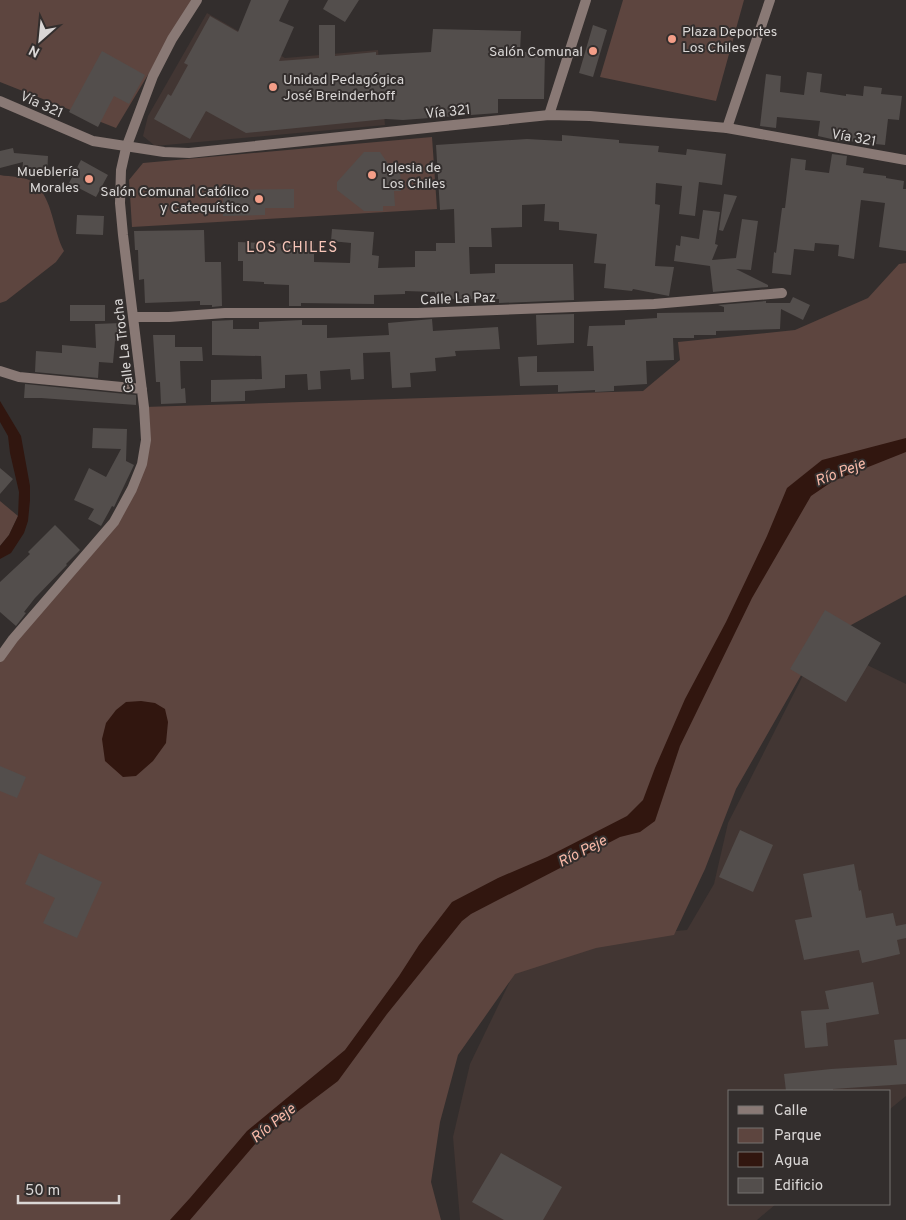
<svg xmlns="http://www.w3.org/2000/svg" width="906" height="1220" viewBox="0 0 906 1220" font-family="Overpass,sans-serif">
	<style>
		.built { fill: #423633 }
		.green { fill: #5d453f }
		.water { fill: #31160f }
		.building { fill: #534e4c }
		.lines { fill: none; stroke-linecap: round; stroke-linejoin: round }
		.minor { stroke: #897975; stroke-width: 10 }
		.tertiary { stroke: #897975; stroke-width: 10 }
		.poi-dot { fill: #f49e88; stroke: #332e2d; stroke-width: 2 }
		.labels { text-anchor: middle; stroke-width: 4; stroke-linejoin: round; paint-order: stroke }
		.poi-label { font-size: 14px; fill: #dad7d6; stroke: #332e2d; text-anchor: start }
		.street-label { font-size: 14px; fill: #dad7d6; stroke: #332e2d }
		.neighbourhood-label { font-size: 15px; letter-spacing: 1px; fill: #f8c6b9; stroke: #332e2d }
		.water-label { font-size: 15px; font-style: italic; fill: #f8b9a8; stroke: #332e2d }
	</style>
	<rect width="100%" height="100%" fill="#332e2d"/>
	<!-- built -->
	<path class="built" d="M207 13 285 58 378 50 385 125 155 146 143 136 148 116Z
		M820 642 906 684V1096L890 1109V1091H730V1204H776L757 1220H460L453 1137 470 1064 528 944 687 930 714 884 728 823Z"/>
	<!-- green -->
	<path class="green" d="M0 0H193L116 128 0 82Z
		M623 0H744L716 101 600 77Z
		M432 137 437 209 132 227 129 180 143 163Z
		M0 175C10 177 26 176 34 183 53 198 53 231 64 251L56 262 6 301 0 303Z
		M906 263V595L820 642 736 789 705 869 674 935 596 948 515 974 458 1055 440 1122 431 1182 441 1220H0V657L114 522 145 447 144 407 643 391 680 360 678 342 795 330 868 298 899 264Z
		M0 501 18 516 9 535 0 546Z"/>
	<!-- water -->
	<path class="water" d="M0 401 21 436 30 486V500L28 521 24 533 11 553 0 559V546L9 535 18 516 19 492 10 453 8 436 0 422Z
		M906 438V452L833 481 811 496 752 598 680 746 655 821 640 832 620 837 471 914 462 921 387 1014 338 1081 256 1143 190 1220H170L190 1198 247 1131 345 1050 399 976 419 945 452 902 498 878 547 857 627 816 643 800 655 768 685 699 726 622 767 536 787 488 822 460Z
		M141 701 155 703 165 709 168 722 166 743 153 761 136 776 123 777 105 761 102 739 106 723 116 710 126 702Z"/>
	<!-- building -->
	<path class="building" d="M251 0H289L279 21 294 27 279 61 319 58V25H335V56L376 52V55L431 52 433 29 521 31 520 52H545L544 99H498V113L403 120 386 119 246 133 206 111 190 139 154 119 168 94 171 96 188 65 184 63 210 16 238 32Z
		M328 0H359L345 22 323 9Z
		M593 25 607 30 593 77 579 73Z
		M102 51 145 75 129 104 114 96 98 127 69 112Z
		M807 72 822 74 820 92 846 96V94L863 96 864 86 882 88 881 94 902 96 899 120 888 119 885 145 856 142 849 141V143L818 136 820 121 777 117 776 128 760 126 766 74 781 76 780 92 804 95Z
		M562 135 619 140V143L659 146 658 152 686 155 687 149 726 154 722 185 699 182 695 216 679 214 682 186 656 183 655 204 660 205 655 266 674 267 669 296 633 289 632 291 604 288 606 264 594 263 597 234 559 230V222L544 221 545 204 522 205V227L491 228 492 247H469L470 274 495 273V264H573L574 300 499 303V299H436L435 292 405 291V294L374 295V304L301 303V306H289V285L264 284V282L243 281V261H238V242L293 244V241H314V262L350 263 351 243 331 241 332 229 374 232 372 255 379 256 378 268 415 267V251H436V243H455L454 209 440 210 436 145 527 139 562 141Z
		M13 148 14 153 48 156 47 177 22 174 23 162 0 168V151Z
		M364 152H380L391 168 400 167 401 191H394L395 206H383V211H364L337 190V182Z
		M832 154 847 156 846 165 864 168 863 173 886 176V178L904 181 903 189H906V251L879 247 885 203 861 200 854 259 838 256 839 245 815 243 814 251 794 249 791 275 772 273 774 252 776 253 782 208H785L791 158 806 160 805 170 829 173Z
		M81 160 108 175 96 197 69 183Z
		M294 189V208H265V215L223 216V190Z
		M724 194 737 196 723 231 719 230Z
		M703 210 720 212 715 244 718 245 712 260 736 258 742 219 758 221 751 270 736 269 768 285V287L713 292 710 266 674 261 676 245 680 246 681 236 699 239Z
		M77 215 104 216 103 235 76 234Z
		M204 230 205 262H221L222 306 212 307V305H200V301L145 303 144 279 139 280 138 250H135L134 231Z
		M793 297 810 305 803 320 781 309 780 329 716 331V335H694V338H673L674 360 646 361 647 384 614 386V391L595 392V390L558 392V385L520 386 518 357 537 356V372L594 371 593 346H587L589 326 625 325V320L657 318V313L724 312V307L718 305 766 301V303H790Z
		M70 305H105V321H70Z
		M574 314V343L537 345 536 315Z
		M432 319 433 331 498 327 500 349 455 351 456 356 435 358 436 371 410 373 411 387 392 388 390 352 363 353 364 379 351 380 350 369 320 371 321 389 308 390 307 374 285 375V388L245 391V401L211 402V380L262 379 261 356 212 355V321L233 320V329H259V322L302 320V325H327V338L389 335 388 323Z
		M121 323V340L115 341 113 363 99 362 98 378 35 372 36 351 62 353V345L96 348 95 324Z
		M153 335H175V347H202L203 361H180L181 389 185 388 186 403 161 404 160 382H156Z
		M25 384 136 395V405L41 398H24Z
		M93 428 127 429 126 461 134 465 114 507 112 506 101 526 88 519 94 509 74 500 89 468 106 477 121 449 92 448Z
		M0 468 13 479 0 494Z
		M55 525 80 550 66 564 67 565 35 598 24 612 26 613 16 626 0 612V582L30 554 28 552Z
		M825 610 881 643 846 702 790 669Z
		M0 766 26 777 17 798 0 791Z
		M740 830 773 845 753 892 719 877Z
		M39 853 102 882 77 938 43 923 55 898 25 884Z
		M854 864 859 891 861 890 866 918 893 913 896 926 906 924V938L897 940 900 954 862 963 859 950 804 960 795 920 812 917 803 874Z
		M873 982 879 1014 826 1023 828 1046 805 1048 801 1011 829 1009 825 991Z
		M906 1039V1084L833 1089V1091H786L784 1074 831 1069 897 1065 894 1040Z
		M501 1153 562 1187 543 1220H504L472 1202Z"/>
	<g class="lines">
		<!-- minor -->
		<path class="minor" d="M549 115 586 0
			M727 128 770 0
			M134 317H169L225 313H418L654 304 782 293
			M0 371 19 377 142 389
			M0 657 13 639 114 522 132 489 142 464 146 440 144 407 123 235 120 203 121 170 126 148 153 76 172 39 197 0"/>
		<!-- tertiary -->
		<path class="tertiary" d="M0 101 93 141 164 152 189 153 549 115 590 116 727 128 906 160"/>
	</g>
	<!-- markers -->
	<g class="poi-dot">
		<circle cx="672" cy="39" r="5"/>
		<circle cx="593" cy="51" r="5"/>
		<circle cx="273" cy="87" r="5"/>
		<circle cx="372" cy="175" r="5"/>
		<circle cx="89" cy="179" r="5"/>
		<circle cx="259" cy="199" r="5"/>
	</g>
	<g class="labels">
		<!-- poi labels -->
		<g class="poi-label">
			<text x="682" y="36">Plaza Deportes<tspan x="682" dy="16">Los Chiles</tspan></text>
			<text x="583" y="56" text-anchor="end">Salón Comunal</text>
			<text x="283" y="84">Unidad Pedagógica<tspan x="283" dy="16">José Breinderhoff</tspan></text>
			<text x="382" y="172">Iglesia de<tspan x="382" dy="16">Los Chiles</tspan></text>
			<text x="79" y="176" text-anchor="end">Mueblería<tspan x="79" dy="16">Morales</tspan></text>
			<text x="249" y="196" text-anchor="end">Salón Comunal Católico<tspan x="249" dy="16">y Catequístico</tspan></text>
		</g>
		<!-- street labels -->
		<g class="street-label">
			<text transform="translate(42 104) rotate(24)" y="5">Vía 321</text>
			<text transform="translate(448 111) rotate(-6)" y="5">Vía 321</text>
			<text transform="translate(854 137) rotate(10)" y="5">Vía 321</text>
			<text transform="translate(458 298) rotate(-2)" y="5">Calle La Paz</text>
			<text transform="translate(123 346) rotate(-97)" y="5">Calle La Trocha</text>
		</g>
		<!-- neighbourhood labels -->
		<g class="neighbourhood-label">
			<text x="292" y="252">LOS CHILES</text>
		</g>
		<!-- water labels -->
		<g class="water-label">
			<text transform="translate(840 472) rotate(-21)" y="5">Río Peje</text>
			<text transform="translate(582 851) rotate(-27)" y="5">Río Peje</text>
			<text transform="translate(273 1123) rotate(-39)" y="5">Río Peje</text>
		</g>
	</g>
	<!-- legend -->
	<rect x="728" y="1090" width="162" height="115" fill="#332e2d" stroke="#767271"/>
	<rect x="738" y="1106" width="25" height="8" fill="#897975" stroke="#767271"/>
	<text x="774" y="1115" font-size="15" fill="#dad7d6">Calle</text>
	<rect x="738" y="1128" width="25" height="15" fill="#5d453f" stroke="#767271"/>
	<text x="774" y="1140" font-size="15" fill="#dad7d6">Parque</text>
	<rect x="738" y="1152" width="25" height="15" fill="#31160f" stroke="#767271"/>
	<text x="774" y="1165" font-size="15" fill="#dad7d6">Agua</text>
	<rect x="738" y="1178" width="25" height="15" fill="#534e4c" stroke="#767271"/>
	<text x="774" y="1190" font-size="15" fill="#dad7d6">Edificio</text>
	<!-- north arrow -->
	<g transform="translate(40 40) rotate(207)" stroke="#332e2d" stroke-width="4" paint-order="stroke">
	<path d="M0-4L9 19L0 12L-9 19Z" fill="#dad7d6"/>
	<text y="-8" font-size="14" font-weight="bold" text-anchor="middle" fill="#dad7d6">N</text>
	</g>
	<!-- scale -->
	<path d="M18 1195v8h101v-8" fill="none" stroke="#dad7d6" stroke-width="2.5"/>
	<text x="25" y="1195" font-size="15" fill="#dad7d6" stroke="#332e2d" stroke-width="4" paint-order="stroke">50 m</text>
</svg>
